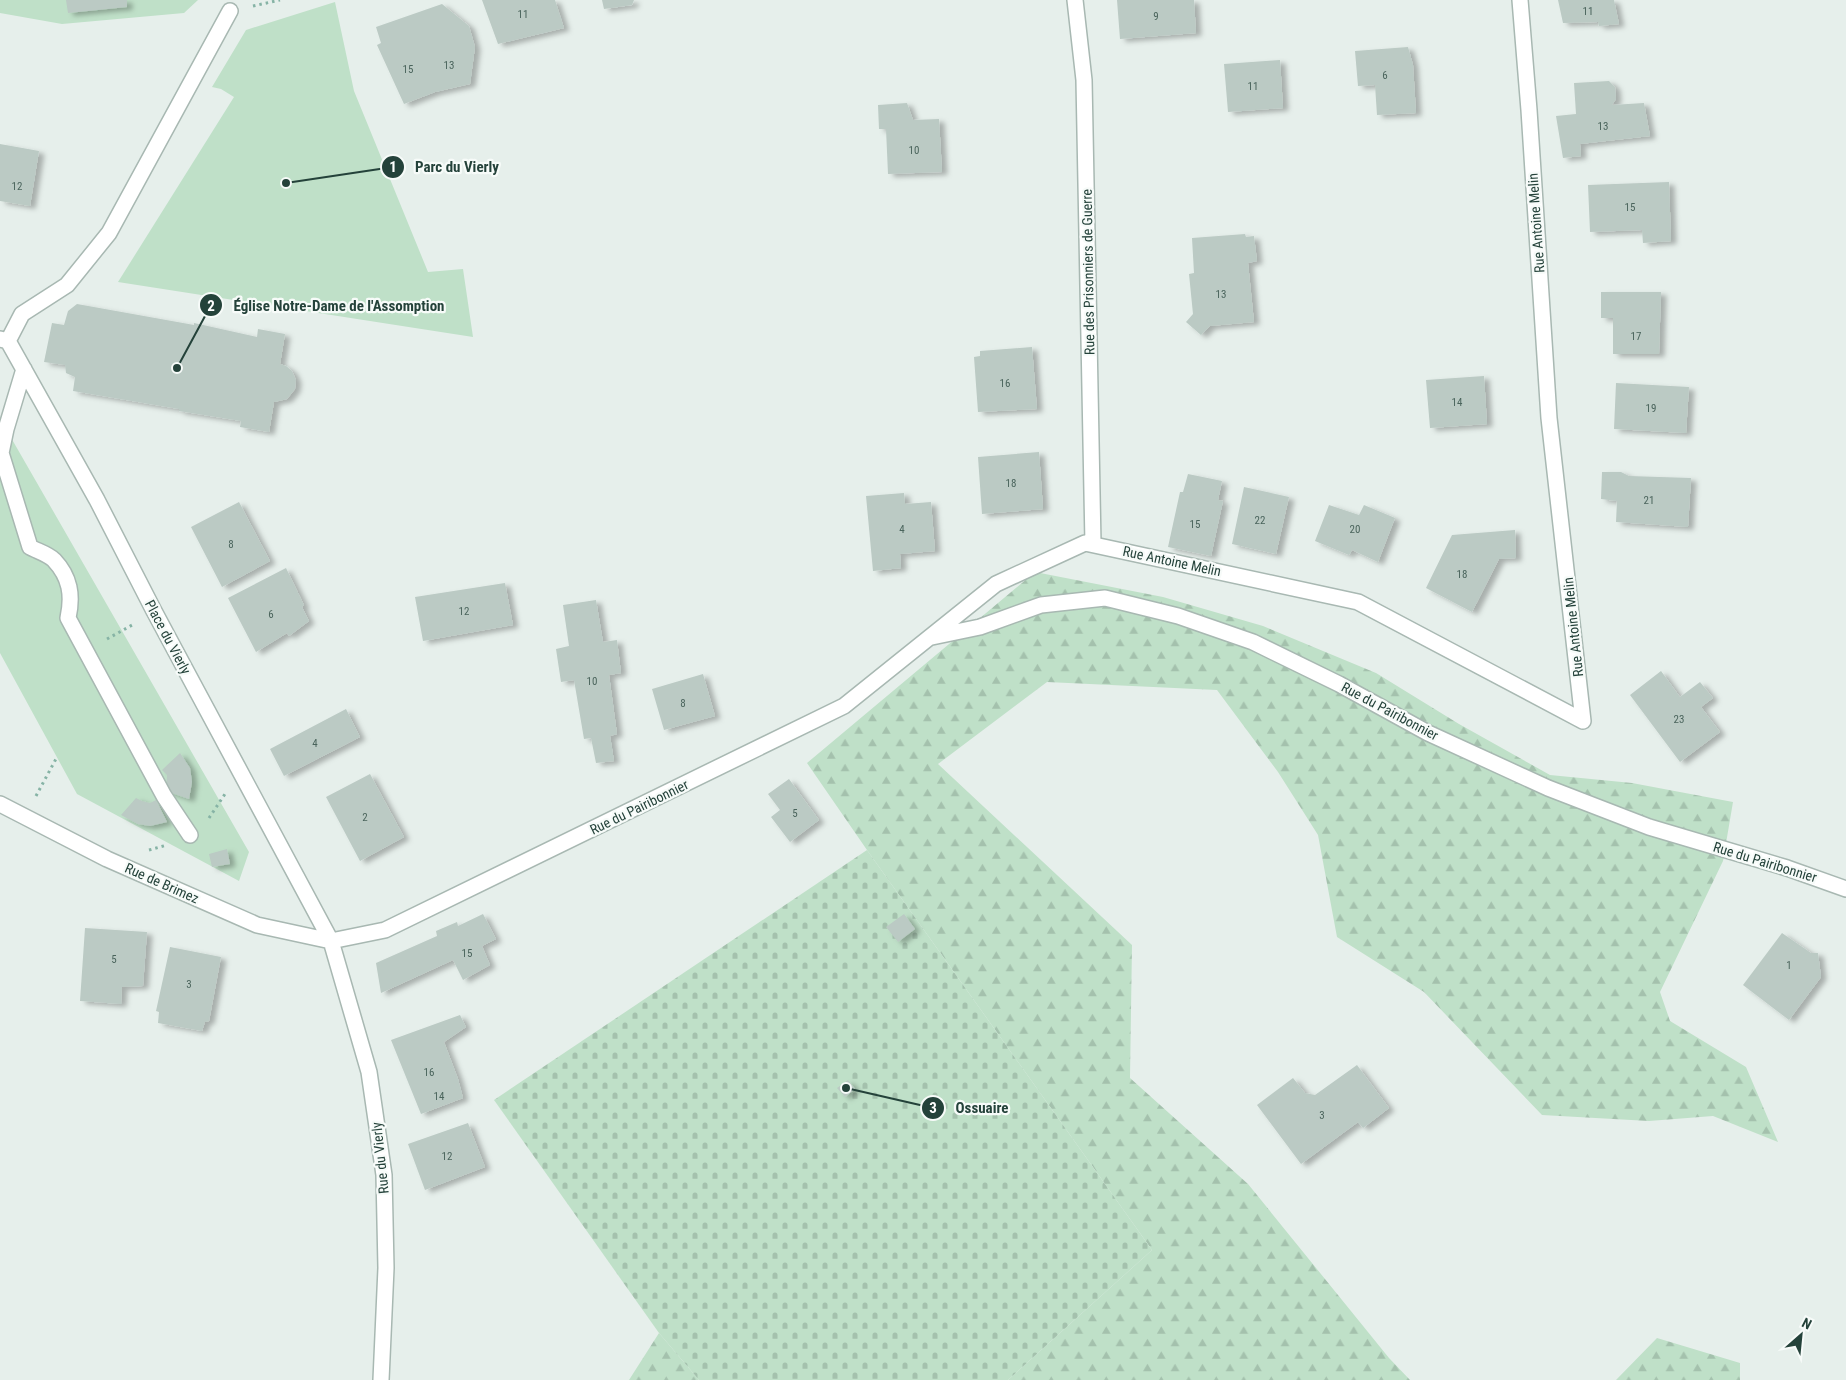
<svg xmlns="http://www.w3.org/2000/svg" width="1846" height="1380" viewBox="0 0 1846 1380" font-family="'Roboto Condensed',sans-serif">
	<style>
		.green { fill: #bfe0c8 }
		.forest { fill: url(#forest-firs) }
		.cemetery { fill: url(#cemetery-stones) }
		.building { fill: #bbcac4; filter: url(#shadow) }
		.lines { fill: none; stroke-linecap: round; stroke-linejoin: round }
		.minor-casing { stroke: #a8b8b2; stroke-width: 18 }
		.path { stroke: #86b3a5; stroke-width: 3; stroke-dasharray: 2.5 4; stroke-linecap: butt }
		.minor { stroke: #fff; stroke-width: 15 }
		.labels { text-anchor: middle; stroke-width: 4.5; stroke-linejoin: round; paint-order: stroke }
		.number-label { font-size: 11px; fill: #4a645c }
		.street-label { font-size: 14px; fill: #24423a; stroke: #f7fbf9 }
		.leader { fill: none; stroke: #24423a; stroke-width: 2 }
		.callout-dot { fill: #24423a; stroke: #f7fbf9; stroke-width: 2 }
		.mark-label { font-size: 15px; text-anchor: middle; font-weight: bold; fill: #fff }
		.callout-label { font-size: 15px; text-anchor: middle; font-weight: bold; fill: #24423a; stroke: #f7fbf9; stroke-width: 4.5; stroke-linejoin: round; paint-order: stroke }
	</style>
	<defs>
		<pattern id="forest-firs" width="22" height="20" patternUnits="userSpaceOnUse" patternTransform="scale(1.25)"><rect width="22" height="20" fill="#bfe0c8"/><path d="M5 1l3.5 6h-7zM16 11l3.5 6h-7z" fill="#a4c1ad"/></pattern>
		<pattern id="cemetery-stones" width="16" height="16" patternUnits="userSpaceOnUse" patternTransform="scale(1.25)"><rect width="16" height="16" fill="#bfe0c8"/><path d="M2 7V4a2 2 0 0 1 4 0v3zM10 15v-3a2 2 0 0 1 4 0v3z" fill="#a4c1ad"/></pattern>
		<filter id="shadow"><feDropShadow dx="5.5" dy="3" stdDeviation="2.5" flood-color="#0004"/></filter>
	</defs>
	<rect width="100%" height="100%" fill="#e6efeb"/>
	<!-- green -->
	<path class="green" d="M0 0H198L184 13 62 24 0 13Z
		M335 2 354 91 428 272 463 269 473 337 118 282 234 97 221 89 212 87 246 30Z
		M6 429 249 852 239 881 77 794 0 653V459Z"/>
	<!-- forest -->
	<path class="forest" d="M1035 572 1163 597 1263 626 1376 673 1459 724 1550 775 1632 783 1733 802 1723 861 1660 992 1670 1021 1746 1067 1778 1142 1713 1116 1649 1121 1542 1115 1424 992 1337 937 1318 835 1278 772 1217 690 1047 682 938 764 1132 945 1130 1078 1248 1184 1389 1358 1410 1380H1008L1152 1250 867 850 807 763Z
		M659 1333 699 1380H629Z
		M1657 1338 1740 1363V1380H1616Z"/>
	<!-- cemetery -->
	<path class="cemetery" d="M867 850 1152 1250 1008 1380H699L659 1333 494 1100Z"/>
	<!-- building -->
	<path class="building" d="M66 0H127V7L68 13Z
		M482 0H555L564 28 498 44Z
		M602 0H634L632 5 604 9Z
		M1117 0H1194L1196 33 1120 39Z
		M1558 0H1614L1619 24 1599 26 1598 22 1563 23Z
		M442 4 469 26 475 47 470 84 435 92 404 104 377 45 381 43 376 27Z
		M1408 47 1413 65 1416 113 1377 115 1375 85 1358 86 1355 51Z
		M1280 60 1283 108 1228 112 1224 64Z
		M1609 81 1615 87 1616 99 1612 105 1644 103 1650 136 1580 144 1581 156 1563 158 1556 116 1576 114 1574 83Z
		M907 103 913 120 939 119 942 172 888 174 886 129H879L878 105Z
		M0 144 39 151 30 206 0 201Z
		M1669 182 1671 241 1643 243 1642 230 1590 232 1588 185Z
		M1245 234 1246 237 1254 236 1257 261 1248 263 1254 322 1210 326 1201 335 1186 322 1193 314 1189 274 1194 273 1192 238Z
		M1601 292H1661L1659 354H1613V318H1601Z
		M77 304 194 325V323L257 337 258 329 285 334 280 364 286 366 292 371 296 380 295 389 287 399 274 402 269 432 240 427 241 421 179 411V409L73 391 75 377 66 373 65 365 44 362 52 323 64 325 68 311Z
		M1032 347 1037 409 978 412 974 357 980 356V351Z
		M1484 376 1487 424 1430 428 1426 380Z
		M1616 383 1689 387 1686 433 1614 429Z
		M1039 452 1043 509 982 514 978 457Z
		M1602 472H1621L1629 476 1691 478 1688 527 1616 522 1617 501 1601 499Z
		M1188 474 1222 481 1218 500 1223 501 1211 556 1168 547 1180 492H1183Z
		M1244 487 1289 497 1276 554 1232 544Z
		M904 493 905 504 931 502 935 551 900 554 901 568 873 571 866 496Z
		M239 502 270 561 222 587 191 527Z
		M1329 505 1359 515 1364 505 1395 518 1378 562 1352 550 1349 555 1315 541Z
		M1515 530 1516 558 1499 559 1472 612 1426 588 1452 535Z
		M286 568 304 605 302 607 309 621 289 636 287 633 256 652 228 598Z
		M505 583 513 625 423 641 415 597Z
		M596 600 603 642 617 640 621 673 609 675 617 734 610 736 614 761 596 763 591 738 584 739 574 680 561 682 556 649 569 646 563 605Z
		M1661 671 1680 697 1700 682 1713 698 1701 707 1720 732 1680 762 1630 695Z
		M703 674 715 716 664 730 652 689Z
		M346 709 360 737 284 776 270 749Z
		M180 753 190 768 192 782 189 799 166 791 167 775 162 770Z
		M370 774 404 837 360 861 326 797Z
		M789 779 819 820 790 842 771 817 780 810 768 794Z
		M136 798 142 801 150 803 156 800 167 822 150 826 138 824 121 815Z
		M227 849 230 864 212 867 209 854Z
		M483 914 496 939 482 946 490 965 463 980 453 960 381 993 376 963 437 936 436 931 457 922 458 926Z
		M904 914 915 929 898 942 886 927Z
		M85 928 147 932 143 986 122 987 121 1004 80 1001Z
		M1782 933 1811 953H1818L1821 977 1789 1020 1743 985Z
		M170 947 221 957 209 1021 205 1022 202 1031 158 1023 159 1012 156 1011Z
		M460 1015 466 1027 444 1042 458 1079 463 1098 421 1114 391 1040Z
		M1357 1065 1389 1108 1363 1128 1358 1122 1301 1164 1257 1105 1293 1078 1305 1093 1315 1095Z
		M848 1080 855 1089 845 1097 837 1088Z
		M468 1123 485 1167 425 1190 408 1144Z"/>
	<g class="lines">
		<!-- minor casing -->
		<g class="minor-casing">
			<path id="minor" d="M1075 0 1084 80 1093 544
				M0 339 8 341 97 500 154 611 331 941 369 1072 384 1175 386 1268 381 1380
				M8 341 22 314 67 285 109 233 230 11
				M24 369 6 429 1 453 30 547C37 551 48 554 54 560 70 577 73 595 68 618L164 796 190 835
				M932 637 980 627 1041 605 1105 598 1178 616 1253 642 1339 684 1428 733 1548 788 1649 827 1787 868 1846 889
				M0 804 107 859 257 925 331 941 385 930 844 706 996 584 1085 543 1358 602 1583 721 1549 418 1529 110 1520 0"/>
		</g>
		<!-- path -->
		<path class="path" d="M253 6 280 0
			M107 639 134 624
			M36 796 57 757
			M209 818 225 794
			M149 850 167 845"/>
		<!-- minor -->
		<use href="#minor" class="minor"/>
	</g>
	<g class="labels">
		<!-- number labels -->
		<g class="number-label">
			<text x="1588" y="15">11</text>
			<text x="523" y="18">11</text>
			<text x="1156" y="20">9</text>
			<text x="449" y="69">13</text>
			<text x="408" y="73">15</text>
			<text x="1385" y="79">6</text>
			<text x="1253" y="90">11</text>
			<text x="1603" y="130">13</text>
			<text x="914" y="154">10</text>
			<text x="17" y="190">12</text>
			<text x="1630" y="211">15</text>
			<text x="1221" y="298">13</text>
			<text x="1636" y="340">17</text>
			<text x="1005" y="387">16</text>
			<text x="1457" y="406">14</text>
			<text x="1651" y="412">19</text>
			<text x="1011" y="487">18</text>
			<text x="1649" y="504">21</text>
			<text x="1260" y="524">22</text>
			<text x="1195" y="528">15</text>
			<text x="902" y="533">4</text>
			<text x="1355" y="533">20</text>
			<text x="231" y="548">8</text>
			<text x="1462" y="578">18</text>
			<text x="464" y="615">12</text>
			<text x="271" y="618">6</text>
			<text x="592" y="685">10</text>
			<text x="683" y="707">8</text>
			<text x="1679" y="723">23</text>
			<text x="315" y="747">4</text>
			<text x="795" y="817">5</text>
			<text x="365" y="821">2</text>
			<text x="467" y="957">15</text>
			<text x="114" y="963">5</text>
			<text x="1789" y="969">1</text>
			<text x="189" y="988">3</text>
			<text x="429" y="1076">16</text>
			<text x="439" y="1100">14</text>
			<text x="1322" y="1119">3</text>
			<text x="447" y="1160">12</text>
		</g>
		<!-- street labels -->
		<g class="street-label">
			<text transform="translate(1536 223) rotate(-94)" y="5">Rue Antoine Melin</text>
			<text transform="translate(1088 272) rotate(-91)" y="5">Rue des Prisonniers de Guerre</text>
			<text transform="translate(1172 561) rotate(12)" y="5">Rue Antoine Melin</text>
			<text transform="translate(1573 627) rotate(-96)" y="5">Rue Antoine Melin</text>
			<text transform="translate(168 637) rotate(62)" y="5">Place du Vierly</text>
			<text transform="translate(1390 711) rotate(28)" y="5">Rue du Pairibonnier</text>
			<text transform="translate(639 807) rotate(-26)" y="5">Rue du Pairibonnier</text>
			<text transform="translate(1765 862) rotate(17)" y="5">Rue du Pairibonnier</text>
			<text transform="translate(162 883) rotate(24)" y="5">Rue de Brimez</text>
			<text transform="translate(380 1158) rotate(-96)" y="5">Rue du Vierly</text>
		</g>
	</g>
	<!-- callouts -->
	<path class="leader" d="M286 183L393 167M177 368L211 305M846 1088L933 1108"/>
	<g class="callout-dot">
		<circle cx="286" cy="183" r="5"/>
		<circle cx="177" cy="368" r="5"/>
		<circle cx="846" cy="1088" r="5"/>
		<circle cx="393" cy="167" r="12"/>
		<circle cx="211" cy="305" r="12"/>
		<circle cx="933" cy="1108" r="12"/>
	</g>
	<g class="mark-label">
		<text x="393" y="172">1</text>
		<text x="211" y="311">2</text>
		<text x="933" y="1113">3</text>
	</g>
	<g class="callout-label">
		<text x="457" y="172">Parc du Vierly</text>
		<text x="339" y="311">Église Notre-Dame de l'Assomption</text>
		<text x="982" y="1113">Ossuaire</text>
	</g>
	<!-- north arrow -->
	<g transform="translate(1801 1335) rotate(27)" stroke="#f7fbf9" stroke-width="4" paint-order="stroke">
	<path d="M0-4L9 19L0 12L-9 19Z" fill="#24423a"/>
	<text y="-8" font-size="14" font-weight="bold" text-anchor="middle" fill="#24423a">N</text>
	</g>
</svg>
